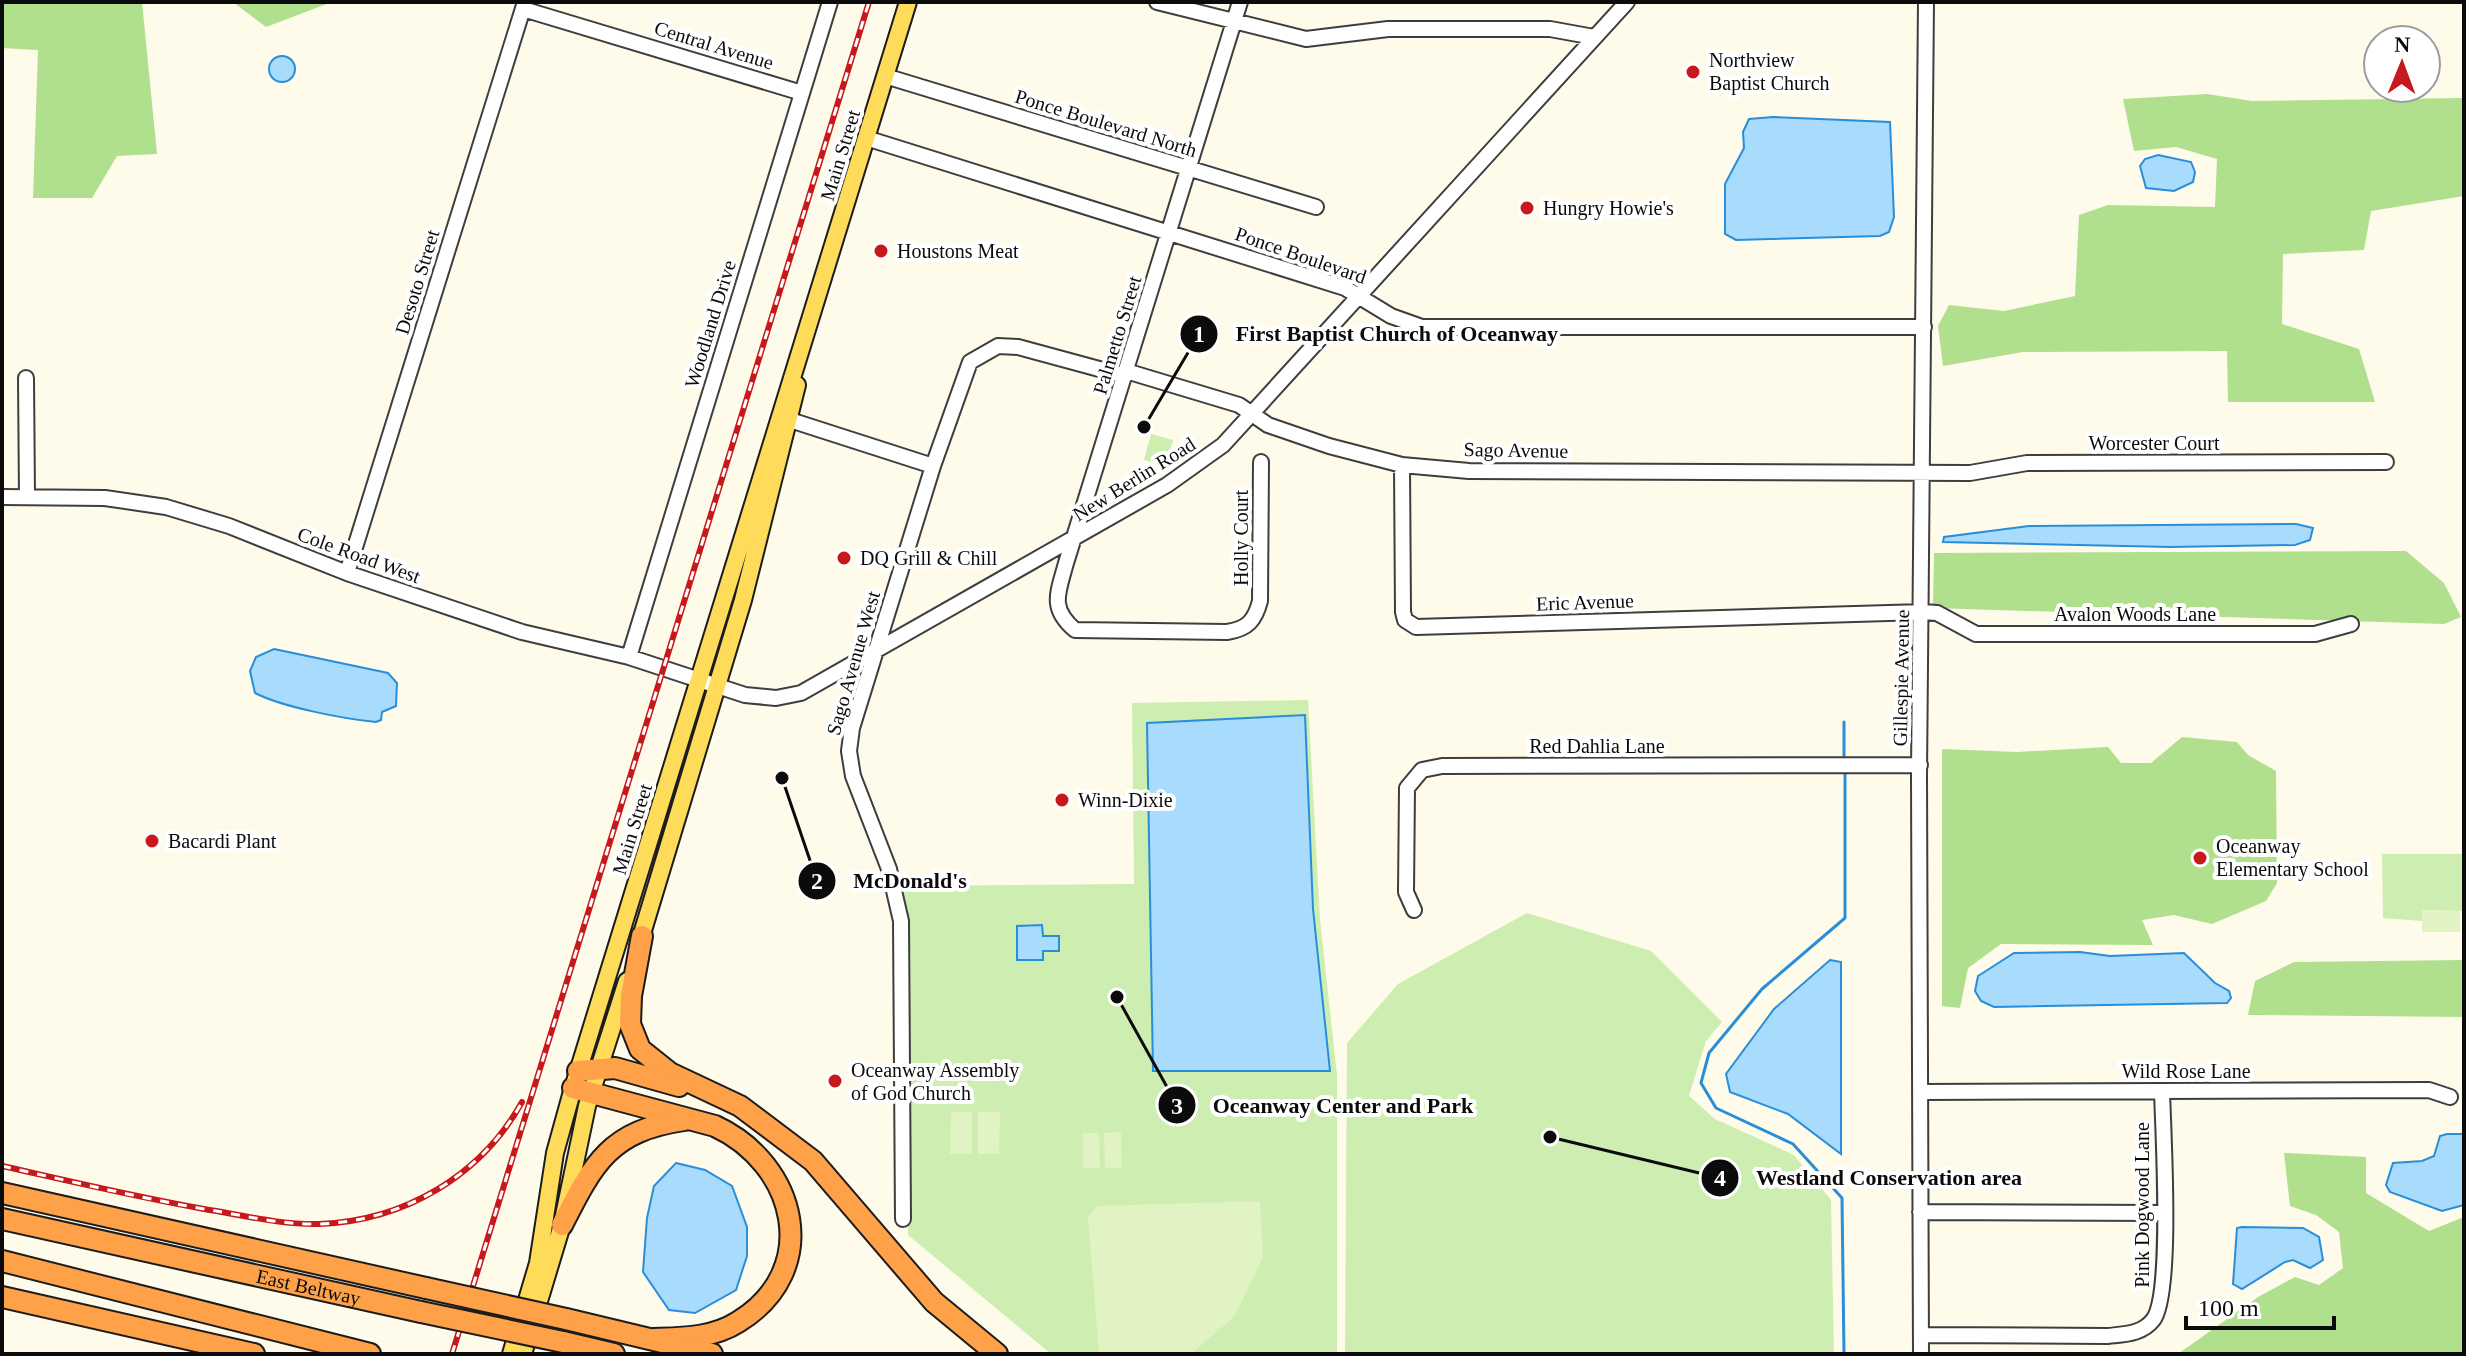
<svg xmlns="http://www.w3.org/2000/svg" width="2466" height="1356" viewBox="0 0 2466 1356" font-family="Georgia,serif">
	<style>
		.green { fill: #ceedb0 }
		.forest { fill: #b0df8e }
		.pitch { fill: #e1f3c3 }
		.water { fill: #a9dbfc; stroke: #298ed9; stroke-width: 2 }
		.lines { fill: none; stroke-linecap: round; stroke-linejoin: round }
		.stream { stroke: #298ed9; stroke-width: 3 }
		.minor-casing { stroke: #3e3e3e; stroke-width: 18 }
		.major-casing { stroke: #1c1c1c; stroke-width: 20 }
		.highway-casing { stroke: #1c1c1c; stroke-width: 24 }
		.minor { stroke: #fff; stroke-width: 14 }
		.major { stroke: #ffdb5a; stroke-width: 16 }
		.highway { stroke: #ffa148; stroke-width: 20 }
		.rail-casing { stroke: #c7181b; stroke-width: 6 }
		.rail { stroke: #fff; stroke-width: 3; stroke-dasharray: 9; stroke-linecap: butt }
		.highway-bridge-casing { stroke: #1c1c1c; stroke-width: 24; stroke-linecap: butt }
		.highway-bridge { stroke: #ffa148; stroke-width: 20 }
		.poi-dot { fill: #c7181b; stroke: #fff; stroke-width: 3 }
		.labels { text-anchor: middle; stroke-width: 8; stroke-linejoin: round; paint-order: stroke }
		.street-label { font-size: 20px; fill: #0b0b0b; stroke: #fff }
		.poi-label { font-size: 20px; fill: #0b0b0b; stroke: #fff; text-anchor: start }
		.leader { fill: none; stroke: #0b0b0b; stroke-width: 3 }
		.callout-dot { fill: #0b0b0b; stroke: #fff; stroke-width: 3 }
		.mark-label { font-size: 24px; text-anchor: middle; font-weight: bold; fill: #fff }
		.callout-label { font-size: 22px; text-anchor: middle; font-weight: bold; fill: #0b0b0b; stroke: #fff; stroke-width: 8; stroke-linejoin: round; paint-order: stroke }
	</style>
	<rect width="100%" height="100%" fill="#fffbea"/>
	<!-- green -->
	<path class="green" d="M1151 434 1173 440 1169 454 1152 462 1144 460Z
		M1308 700 1320 920 1337 1075V1354H1051L908 1235 906 913 900 886 1134 884 1132 703Z
		M2382 854H2464V911L2422 910V921L2383 918Z
		M1527 913 1651 951 1722 1022 1706 1041 1689 1096 1715 1119 1794 1155 1831 1200 1834 1354H1345L1347 1043 1398 984Z"/>
	<!-- forest -->
	<path class="forest" d="M2 2H142L157 154 117 156 92 198H33L38 50 2 48Z
		M233 2H332L266 27Z
		M2207 94 2252 101 2464 98V196L2371 211 2364 250 2283 254 2282 324 2359 349 2375 402H2228L2227 351 2023 352 1943 366 1938 326 1949 305 2004 311 2075 296 2079 215 2108 205 2215 207 2217 159 2176 147 2134 151 2123 99Z
		M2406 551 2444 583 2461 617 2444 624 1933 608 1934 553Z
		M2182 737 2237 742 2248 755 2276 771 2277 883 2266 901 2212 924 2174 915 2142 920 2153 945 2001 944 1968 968 1960 1008 1942 1006V749L2017 752 2108 747 2121 763H2151Z
		M2464 960V1017L2248 1015 2255 981 2294 962Z
		M2284 1153 2366 1157V1193L2429 1231 2464 1217V1354H2178L2258 1297 2295 1277 2319 1285 2343 1268 2339 1232 2316 1215 2290 1206Z"/>
	<!-- pitch -->
	<path class="pitch" d="M2422 910 2460 911V932H2422Z
		M951 1112H972V1154H950Z
		M978 1112H1000L999 1154H978Z
		M1121 1132 1122 1168H1105L1104 1133Z
		M1083 1133H1099L1100 1168H1083Z
		M1260 1201 1263 1257 1235 1316 1191 1354H1099L1088 1217 1097 1206Z"/>
	<!-- water -->
	<path class="water" d="M269 69a13 13 0 1 1 26 0a13 13 0 1 1-26 0Z
		M1773 117 1890 122 1894 217 1889 232 1880 236 1736 240 1725 234V184L1744 148 1743 132 1749 119Z
		M2158 155 2191 162 2195 172 2193 182 2174 191 2146 188 2140 166 2145 159Z
		M2296 524 2313 528 2310 540 2295 545 2170 547 1943 542 1944 537 2029 526Z
		M274 649 388 673 397 683 396 706 382 712 381 720 376 722C344 719 282 707 255 693L250 671 256 657Z
		M1305 715 1313 909 1330 1071H1153L1147 723Z
		M1042 925 1043 936H1059V951H1043V960H1017V926Z
		M2080 952 2110 956 2184 953 2215 983 2229 991 2231 998 2227 1003 1994 1007 1981 1001 1975 991 1978 976 2014 953Z
		M1830 960 1841 962V1154L1788 1114 1730 1092 1726 1074 1774 1009Z
		M2447 1134H2464V1205L2442 1211 2390 1192 2386 1185 2393 1163 2422 1161 2434 1156 2440 1136Z
		M676 1163 705 1170 732 1186 747 1227V1256L736 1290 695 1313 669 1310 643 1272 647 1218 654 1186Z
		M2242 1227 2303 1228 2319 1237 2323 1260 2310 1268 2293 1260 2285 1262 2242 1289 2233 1284 2237 1228Z"/>
	<g class="lines">
		<!-- stream -->
		<path class="stream" d="M1844 722V760
			M1844 1354 1842 1198 1793 1144 1716 1108 1701 1083 1709 1053 1762 989 1845 918V772"/>
		<!-- minor casing -->
		<g class="minor-casing">
			<path id="minor" d="M1157 2 1306 39 1388 29H1550L1594 37
				M1240 2 1066 563C1058 593 1049 608 1075 630L1227 632C1248 629 1255 620 1260 601L1261 462
				M523 9 802 93
				M885 76 1316 207
				M866 138 1345 288 1391 316 1422 327H1924
				M1126 371 1239 405 1268 425 1329 446 1402 465 1469 471 1970 473 2027 463 2386 462
				M26 378 27 497
				M790 420 933 466
				M1402 465 1403 612 1405 620 1416 627 1923 612 1937 613 1976 634H2315L2351 624
				M2 497 105 498 166 507 229 526 347 573 522 632 629 657 745 695 776 698 801 693 1167 485 1223 445 1627 2
				M347 573 525 2
				M629 657 830 2
				M1414 910 1406 892 1407 788 1422 770 1442 766 1920 765
				M1921 1092 2429 1090 2450 1097
				M1920 1212 2163 1213
				M903 1219 901 921 889 869 853 776 849 751 852 728 933 466 970 362 998 346 1018 347 1125 376
				M1921 1335 2108 1336C2125 1334 2142 1334 2153 1320 2173 1295 2163 1131 2162 1091
				M1921 1354 1919 776 1926 2"/>
		</g>
		<!-- major casing -->
		<g class="major-casing">
			<path id="major" d="M638 947 743 600 797 385
				M511 1354 538 1263 555 1153 573 1088 908 2
				M523 1354 562 1225 587 1106 627 981"/>
		</g>
		<!-- highway casing -->
		<g class="highway-casing">
			<g id="highway">
				<path d="M642 936 631 996 630 1024 640 1049 670 1073 740 1106 813 1161 934 1302 997 1354"/>
				<path d="M578 1071 615 1068 679 1086"/>
				<path d="M573 1088 715 1126C797 1164 823 1270 738 1322 713 1338 683 1338 654 1339"/>
				<path d="M2 1193 426 1288"/>
				<path id="s1" d="M2 1219 421 1312"/>
				<path d="M562 1225C594 1162 610 1131 684 1120"/>
				<path d="M2 1261 370 1354"/>
				<path d="M2 1297 254 1354"/>
				<path d="M566 1319 712 1354"/>
				<path d="M563 1342 614 1354"/>
			</g>
		</g>
		<!-- minor -->
		<use href="#minor" class="minor"/>
		<!-- major -->
		<use href="#major" class="major"/>
		<!-- highway -->
		<use href="#highway" class="highway"/>
		<!-- rail casing -->
		<g class="rail-casing">
			<path id="rail" d="M2 1166C69 1181 136 1197 204 1209 242 1215 281 1225 319 1224 404 1221 481 1176 522 1102
				M452 1354 869 2"/>
		</g>
		<!-- rail -->
		<use href="#rail" class="rail"/>
		<!-- highway-bridge casing -->
		<g class="highway-bridge-casing">
			<path id="highway-bridge" d="M426 1288 566 1319
				M421 1312 563 1342"/>
		</g>
		<!-- highway-bridge -->
		<use href="#highway-bridge" class="highway-bridge"/>
	</g>
	<!-- markers -->
	<g class="poi-dot">
		<circle cx="1693" cy="72" r="8"/>
		<circle cx="1527" cy="208" r="8"/>
		<circle cx="881" cy="251" r="8"/>
		<circle cx="844" cy="558" r="8"/>
		<circle cx="1062" cy="800" r="8"/>
		<circle cx="152" cy="841" r="8"/>
		<circle cx="2200" cy="858" r="8"/>
		<circle cx="835" cy="1081" r="8"/>
	</g>
	<g class="labels">
		<!-- street labels -->
		<g class="street-label">
			<text transform="translate(714 45) rotate(17)" y="7">Central Avenue</text>
			<text transform="translate(1106 123) rotate(17)" y="7">Ponce Boulevard North</text>
			<text transform="translate(840 155) rotate(-73)" y="7">Main Street</text>
			<text transform="translate(1301 255) rotate(19)" y="7">Ponce Boulevard</text>
			<text transform="translate(417 282) rotate(-73)" y="7">Desoto Street</text>
			<text transform="translate(710 324) rotate(-73)" y="7">Woodland Drive</text>
			<text transform="translate(1117 335) rotate(-73)" y="7">Palmetto Street</text>
			<text x="2154" y="450">Worcester Court</text>
			<text transform="translate(1516 450) rotate(1)" y="7">Sago Avenue</text>
			<text transform="translate(1134 479) rotate(-32)" y="7">New Berlin Road</text>
			<text transform="translate(1241 538) rotate(-90)" y="7">Holly Court</text>
			<text transform="translate(359 555) rotate(20)" y="7">Cole Road West</text>
			<text transform="translate(1585 602) rotate(-2)" y="7">Eric Avenue</text>
			<text x="2135" y="621">Avalon Woods Lane</text>
			<text transform="translate(853 663) rotate(-74)" y="7">Sago Avenue West</text>
			<text transform="translate(1901 678) rotate(-89)" y="7">Gillespie Avenue</text>
			<text x="1597" y="753">Red Dahlia Lane</text>
			<text transform="translate(632 829) rotate(-73)" y="7">Main Street</text>
			<text x="2186" y="1078">Wild Rose Lane</text>
			<text transform="translate(2142 1205) rotate(-90)" y="7">Pink Dogwood Lane</text>
			<text dy="7" stroke="none"><textPath href="#s1" startOffset="314">East Beltway</textPath></text>
		</g>
		<!-- poi labels -->
		<g class="poi-label">
			<text x="1709" y="67">Northview<tspan x="1709" dy="23">Baptist Church</tspan></text>
			<text x="1543" y="215">Hungry Howie's</text>
			<text x="897" y="258">Houstons Meat</text>
			<text x="860" y="565">DQ Grill &amp; Chill</text>
			<text x="1078" y="807">Winn-Dixie</text>
			<text x="168" y="848">Bacardi Plant</text>
			<text x="2216" y="853">Oceanway<tspan x="2216" dy="23">Elementary School</tspan></text>
			<text x="851" y="1077">Oceanway Assembly<tspan x="851" dy="23">of God Church</tspan></text>
		</g>
	</g>
	<!-- callouts -->
	<path class="leader" d="M1144 427L1199 334M782 778L817 881M1117 997L1177 1105M1550 1137L1720 1178"/>
	<g class="callout-dot">
		<circle cx="1144" cy="427" r="8"/>
		<circle cx="782" cy="778" r="8"/>
		<circle cx="1117" cy="997" r="8"/>
		<circle cx="1550" cy="1137" r="8"/>
		<circle cx="1199" cy="334" r="20"/>
		<circle cx="817" cy="881" r="20"/>
		<circle cx="1177" cy="1105" r="20"/>
		<circle cx="1720" cy="1178" r="20"/>
	</g>
	<g class="mark-label">
		<text x="1199" y="342">1</text>
		<text x="817" y="889">2</text>
		<text x="1177" y="1114">3</text>
		<text x="1720" y="1186">4</text>
	</g>
	<g class="callout-label">
		<text x="1397" y="341">First Baptist Church of Oceanway</text>
		<text x="910" y="888">McDonald's</text>
		<text x="1343" y="1113">Oceanway Center and Park</text>
		<text x="1889" y="1185">Westland Conservation area</text>
	</g>
	<!-- border -->
	<rect width="2466" height="1356" fill="none" stroke="#0b0b0b" stroke-width="8"/>
	<!-- north arrow -->
	<g transform="translate(2402 64) rotate(1)"><circle r="38" fill="#ffffff" stroke="#9d9d9d" stroke-width="2"/>
	<path d="M0-6L14 30L0 20L-14 30Z" fill="#c7181b"/>
	<text y="-12" font-size="22" font-weight="bold" text-anchor="middle" fill="#0b0b0b">N</text>
	</g>
	<!-- scale -->
	<path d="M2186 1316v12h148v-12" fill="none" stroke="#0b0b0b" stroke-width="4"/>
	<text x="2198" y="1316" font-size="24" fill="#0b0b0b" stroke="#ffffff" stroke-width="6" paint-order="stroke">100 m</text>
</svg>
